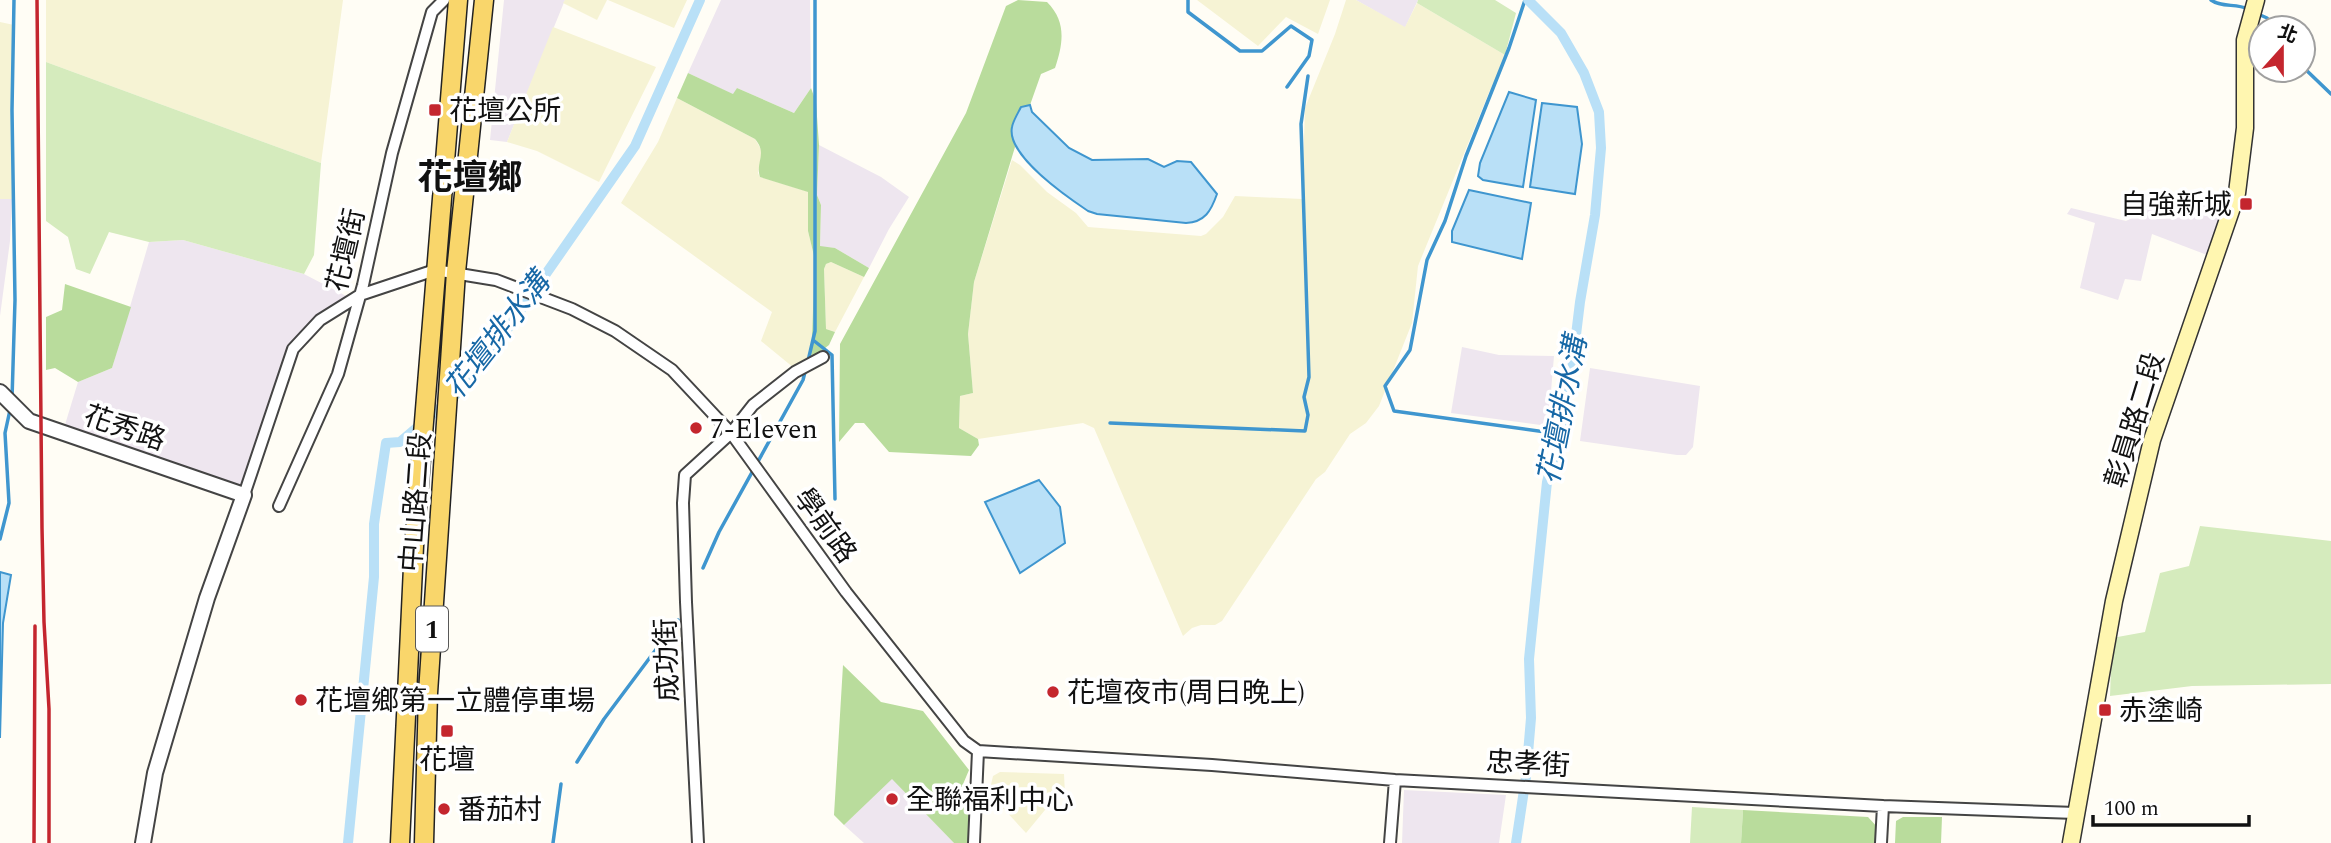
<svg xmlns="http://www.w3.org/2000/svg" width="2331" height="843" viewBox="0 0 2331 843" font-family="Spectral,'Noto Sans TC',serif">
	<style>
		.industrial { fill: #eee6ef }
		.farmland { fill: #f6f3d4 }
		.green { fill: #d5ebbd }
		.forest { fill: #b9dc9c }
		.water { fill: #b9e0f7; stroke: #3f96cf; stroke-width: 2 }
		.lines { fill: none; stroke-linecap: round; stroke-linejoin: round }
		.stream { stroke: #3f96cf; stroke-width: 3.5 }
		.canal { stroke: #b9e0f7; stroke-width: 10 }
		.minor-casing { stroke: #444; stroke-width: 14 }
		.tertiary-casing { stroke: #444; stroke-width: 18 }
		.secondary-casing { stroke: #333; stroke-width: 19 }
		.primary-casing { stroke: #222; stroke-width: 21 }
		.minor { stroke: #fff; stroke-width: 10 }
		.tertiary { stroke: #fff; stroke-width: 14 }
		.secondary { stroke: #fff6b0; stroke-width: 16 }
		.primary { stroke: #f9d66b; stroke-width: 18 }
		.rail { stroke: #c4262e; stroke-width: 3.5 }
		.poi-dot { fill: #c4262e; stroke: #fff; stroke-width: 2.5 }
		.labels { text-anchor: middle; stroke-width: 7; stroke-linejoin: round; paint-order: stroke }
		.shield { fill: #fff; stroke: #585858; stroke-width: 2 }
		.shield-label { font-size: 26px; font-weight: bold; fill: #111 }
		.poi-label { font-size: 28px; fill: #111; stroke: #fff; text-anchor: start }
		.street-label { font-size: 28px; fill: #111; stroke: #fff }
		.water-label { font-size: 30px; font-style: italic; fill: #1768a6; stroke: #fff }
		.district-label { font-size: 35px; font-weight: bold; fill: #111; stroke: #fff }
	</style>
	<rect width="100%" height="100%" fill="#fffdf5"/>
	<!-- industrial -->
	<path class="industrial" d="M504 0H565L507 142 490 140Z
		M721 0H810L811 88 794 113 737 88 734 95 688 73Z
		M1356 0H1418L1405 28Z
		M819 145 881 177 909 197 889 229 869 268 835 248 820 247 821 205 817 195Z
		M2197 189 2234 200 2215 258 2152 234 2141 281 2125 279 2118 300 2080 288 2095 223 2067 214 2071 208 2126 221 2136 216 2144 197 2190 215Z
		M0 199H12L10 241 0 316Z
		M183 240 304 274 352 299 299 345 250 482 240 488 64 428 78 382 112 368 149 242Z
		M1462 347 1499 355 1554 356 1548 426 1451 413Z
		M1590 368 1700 386 1693 447 1686 455H1677L1580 441Z
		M892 778 954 843H864L844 825Z
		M1404 790 1506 795 1499 843H1402Z"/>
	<!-- farmland -->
	<path class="farmland" d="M46 0H343L321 163 46 62Z
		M565 0H607L597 20 563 3Z
		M608 0H687L674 28Z
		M1197 0H1330L1318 34 1286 17 1258 46Z
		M1346 0H1356L1405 27 1417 3 1505 55 1494 91 1490 90 1418 266 1412 323 1379 406 1366 423 1350 434 1325 472 1316 479 1222 621 1215 625H1201L1192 628 1183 636 1094 428 1083 423 978 439 959 428 960 396 973 393 968 334 974 282 1012 160 1020 165 1047 192 1076 213 1088 227 1201 236 1206 234 1223 217 1235 196 1302 199 1305 108 1335 34Z
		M0 22 14 25 12 199H0Z
		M553 27 656 67 599 182 537 151 507 142Z
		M677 98 755 139 762 151 758 173 760 177 809 192 808 231 815 260 811 359 794 368 761 341 772 312 621 203 658 142Z
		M831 262 864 277 835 332 826 329 824 269 826 264Z
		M1000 772 1064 774 1065 794 1059 793 1026 833 989 793 993 776Z"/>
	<!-- green -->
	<path class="green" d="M1418 0H1495L1516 13 1505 55 1417 3Z
		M46 62 321 163 314 255 304 274 183 240 149 242 109 232 90 274 76 269 68 237 46 221Z
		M2200 526 2331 541V684L2192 686 2110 696 2112 638 2145 632 2160 573 2189 566Z
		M1692 807 1743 810 1741 843H1690Z"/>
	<!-- forest -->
	<path class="forest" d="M1018 0 1047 2C1067 22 1063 44 1055 68L1041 74 1030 105 1021 107 1011 129 1015 147 974 282 968 334 973 393 960 396 959 428 978 439 979 445 971 456 889 452 864 423H855L839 442 840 344 966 113 1006 6Z
		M688 73 733 94 737 88 794 113 811 88 816 102 819 145 817 195 821 205 820 246 835 248 869 268 864 277 831 262 826 264 824 269 826 329 835 332 829 345 811 359 815 260 808 231V192L760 177C755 162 768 154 755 139L677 98Z
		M65 284 131 307 112 368 78 382 55 368 46 370V317L62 310Z
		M843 665 881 702 923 711 969 770 961 789 973 802 970 843H954L892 779 844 825 834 815Z
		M1743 810 1868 817 1879 829 1878 843H1741Z
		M1903 817H1942L1941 843H1895L1896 821Z"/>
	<!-- water -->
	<path class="water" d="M1509 92 1536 100 1523 187 1483 180 1478 176 1480 163Z
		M1542 103 1577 107 1582 144 1575 194 1530 187Z
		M1030 105 1032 112 1069 148 1092 160 1148 159 1164 167 1177 161 1191 162 1217 194C1211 211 1205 222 1186 223L1097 214 1088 211C1067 197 1006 155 1012 127 1013 121 1018 113 1021 107Z
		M1469 190 1531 203 1522 259 1452 242V231Z
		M1039 480 1060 507 1065 543 1020 573 985 502Z
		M0 572 11 575 3 623 0 738Z"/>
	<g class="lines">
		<!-- stream -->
		<path class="stream" d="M1188 0V12L1240 51H1262L1291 26 1312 40 1309 56 1287 87
			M1525 0 1509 48 1466 156 1445 221 1427 260 1410 350 1385 386 1394 411 1560 434
			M2211 0C2222 8 2236 3 2248 9
			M2258 14 2267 18 2275 28
			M2303 67 2331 94
			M813 340 832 355 835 499
			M808 361 815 331V0
			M12 399 15 300 12 110 14 0
			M1110 423 1305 431 1308 415 1304 397 1309 377 1301 124 1308 76
			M0 539 9 503 5 433 10 410
			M703 568 719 532 803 380 806 368
			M577 762 604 719 678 620
			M553 843 561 784"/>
		<!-- canal -->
		<path class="canal" d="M348 843 374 577V524L386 443 400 442 460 391 488 357 635 146 700 0
			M1516 843 1526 777 1531 718 1529 659 1547 482 1560 434 1571 376 1580 302 1595 215 1601 148 1599 112 1584 73 1561 33 1528 0"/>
		<!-- minor casing -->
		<g class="minor-casing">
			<path id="minor" d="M244 495 293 349 320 320 360 295 435 270 496 280 572 309 615 331 672 370 731 433 846 592 964 741 978 751 974 843
				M279 506 338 374 363 285 392 153 432 12 444 0
				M978 751 1212 765 1395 780 1883 806 2076 813
				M698 843 686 602 683 503 685 475 731 433 753 405 795 372 823 357
				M1390 843 1395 780
				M1881 843 1883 806"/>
		</g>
		<!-- tertiary casing -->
		<g class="tertiary-casing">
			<path id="tertiary" d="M0 392 29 421 244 495 207 598 155 773 143 843"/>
		</g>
		<!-- secondary casing -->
		<g class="secondary-casing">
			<path id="secondary" d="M2071 843 2114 601 2152 440 2237 193 2245 128V40L2256 0"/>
		</g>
		<!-- primary casing -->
		<g class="primary-casing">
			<path id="primary" d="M400 843 414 546 458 0
				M424 843 428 693 456 272 484 0"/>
		</g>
		<!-- minor -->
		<use href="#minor" class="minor"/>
		<!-- tertiary -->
		<use href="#tertiary" class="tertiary"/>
		<!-- secondary -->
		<use href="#secondary" class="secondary"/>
		<!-- primary -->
		<use href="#primary" class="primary"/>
		<!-- rail -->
		<path class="rail" d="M37 0 42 528 44 622 49 709V843
			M34 843 35 626"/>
	</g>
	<!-- markers -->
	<g class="poi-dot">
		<rect x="428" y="103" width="14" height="14" rx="3.5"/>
		<rect x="2239" y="197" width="14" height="14" rx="3.5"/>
		<circle cx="696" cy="428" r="7"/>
		<circle cx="1053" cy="692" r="7"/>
		<circle cx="301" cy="700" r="7"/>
		<rect x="2098" y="703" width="14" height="14" rx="3.5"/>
		<rect x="440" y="724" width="14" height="14" rx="3.5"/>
		<circle cx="892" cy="799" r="7"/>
		<circle cx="444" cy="809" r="7"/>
	</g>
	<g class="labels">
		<!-- shield labels -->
		<rect class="shield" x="416" y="606.5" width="32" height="45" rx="5"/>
		<g class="shield-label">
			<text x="432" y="638">1</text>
		</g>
		<!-- poi labels -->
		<g class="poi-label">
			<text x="449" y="120">花壇公所</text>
			<text x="2232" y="214" text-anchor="end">自強新城</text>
			<text x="710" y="438">7-Eleven</text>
			<text x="1067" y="702">花壇夜市(周日晚上)</text>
			<text x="315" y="710">花壇鄉第一立體停車場</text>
			<text x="2119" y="720">赤塗崎</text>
			<text x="447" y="769" text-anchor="middle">花壇</text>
			<text x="906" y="809">全聯福利中心</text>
			<text x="458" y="819">番茄村</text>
		</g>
		<!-- street labels -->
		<g class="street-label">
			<text transform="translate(345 250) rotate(-77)" y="10">花壇街</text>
			<text transform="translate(2134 420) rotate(-73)" y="10">彰員路二段</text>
			<text transform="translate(125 427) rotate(19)" y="10">花秀路</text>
			<text transform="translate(415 502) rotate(-86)" y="10">中山路二段</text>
			<text transform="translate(826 525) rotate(54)" y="10">學前路</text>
			<text transform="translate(666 660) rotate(-92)" y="10">成功街</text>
			<text transform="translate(1528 763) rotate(3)" y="10">忠孝街</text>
		</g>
		<!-- water labels -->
		<g class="water-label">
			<text transform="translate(497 335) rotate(-52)" y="10">花壇排水溝</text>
			<text transform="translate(1562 410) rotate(-79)" y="10">花壇排水溝</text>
		</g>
		<!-- district labels -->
		<g class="district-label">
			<text x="470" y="189">花壇鄉</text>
		</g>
	</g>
	<!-- north arrow -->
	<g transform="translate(2282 49) rotate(21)"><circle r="33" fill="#ffffff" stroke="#a0a0a0" stroke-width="2"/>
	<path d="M0-5L12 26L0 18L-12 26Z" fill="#c4262e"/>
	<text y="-10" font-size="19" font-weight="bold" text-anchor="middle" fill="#111111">北</text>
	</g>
	<!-- scale -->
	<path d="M2093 815v10h156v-10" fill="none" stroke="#111111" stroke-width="3.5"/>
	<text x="2104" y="815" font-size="21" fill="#111111" stroke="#ffffff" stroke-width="5" paint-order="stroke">100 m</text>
</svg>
